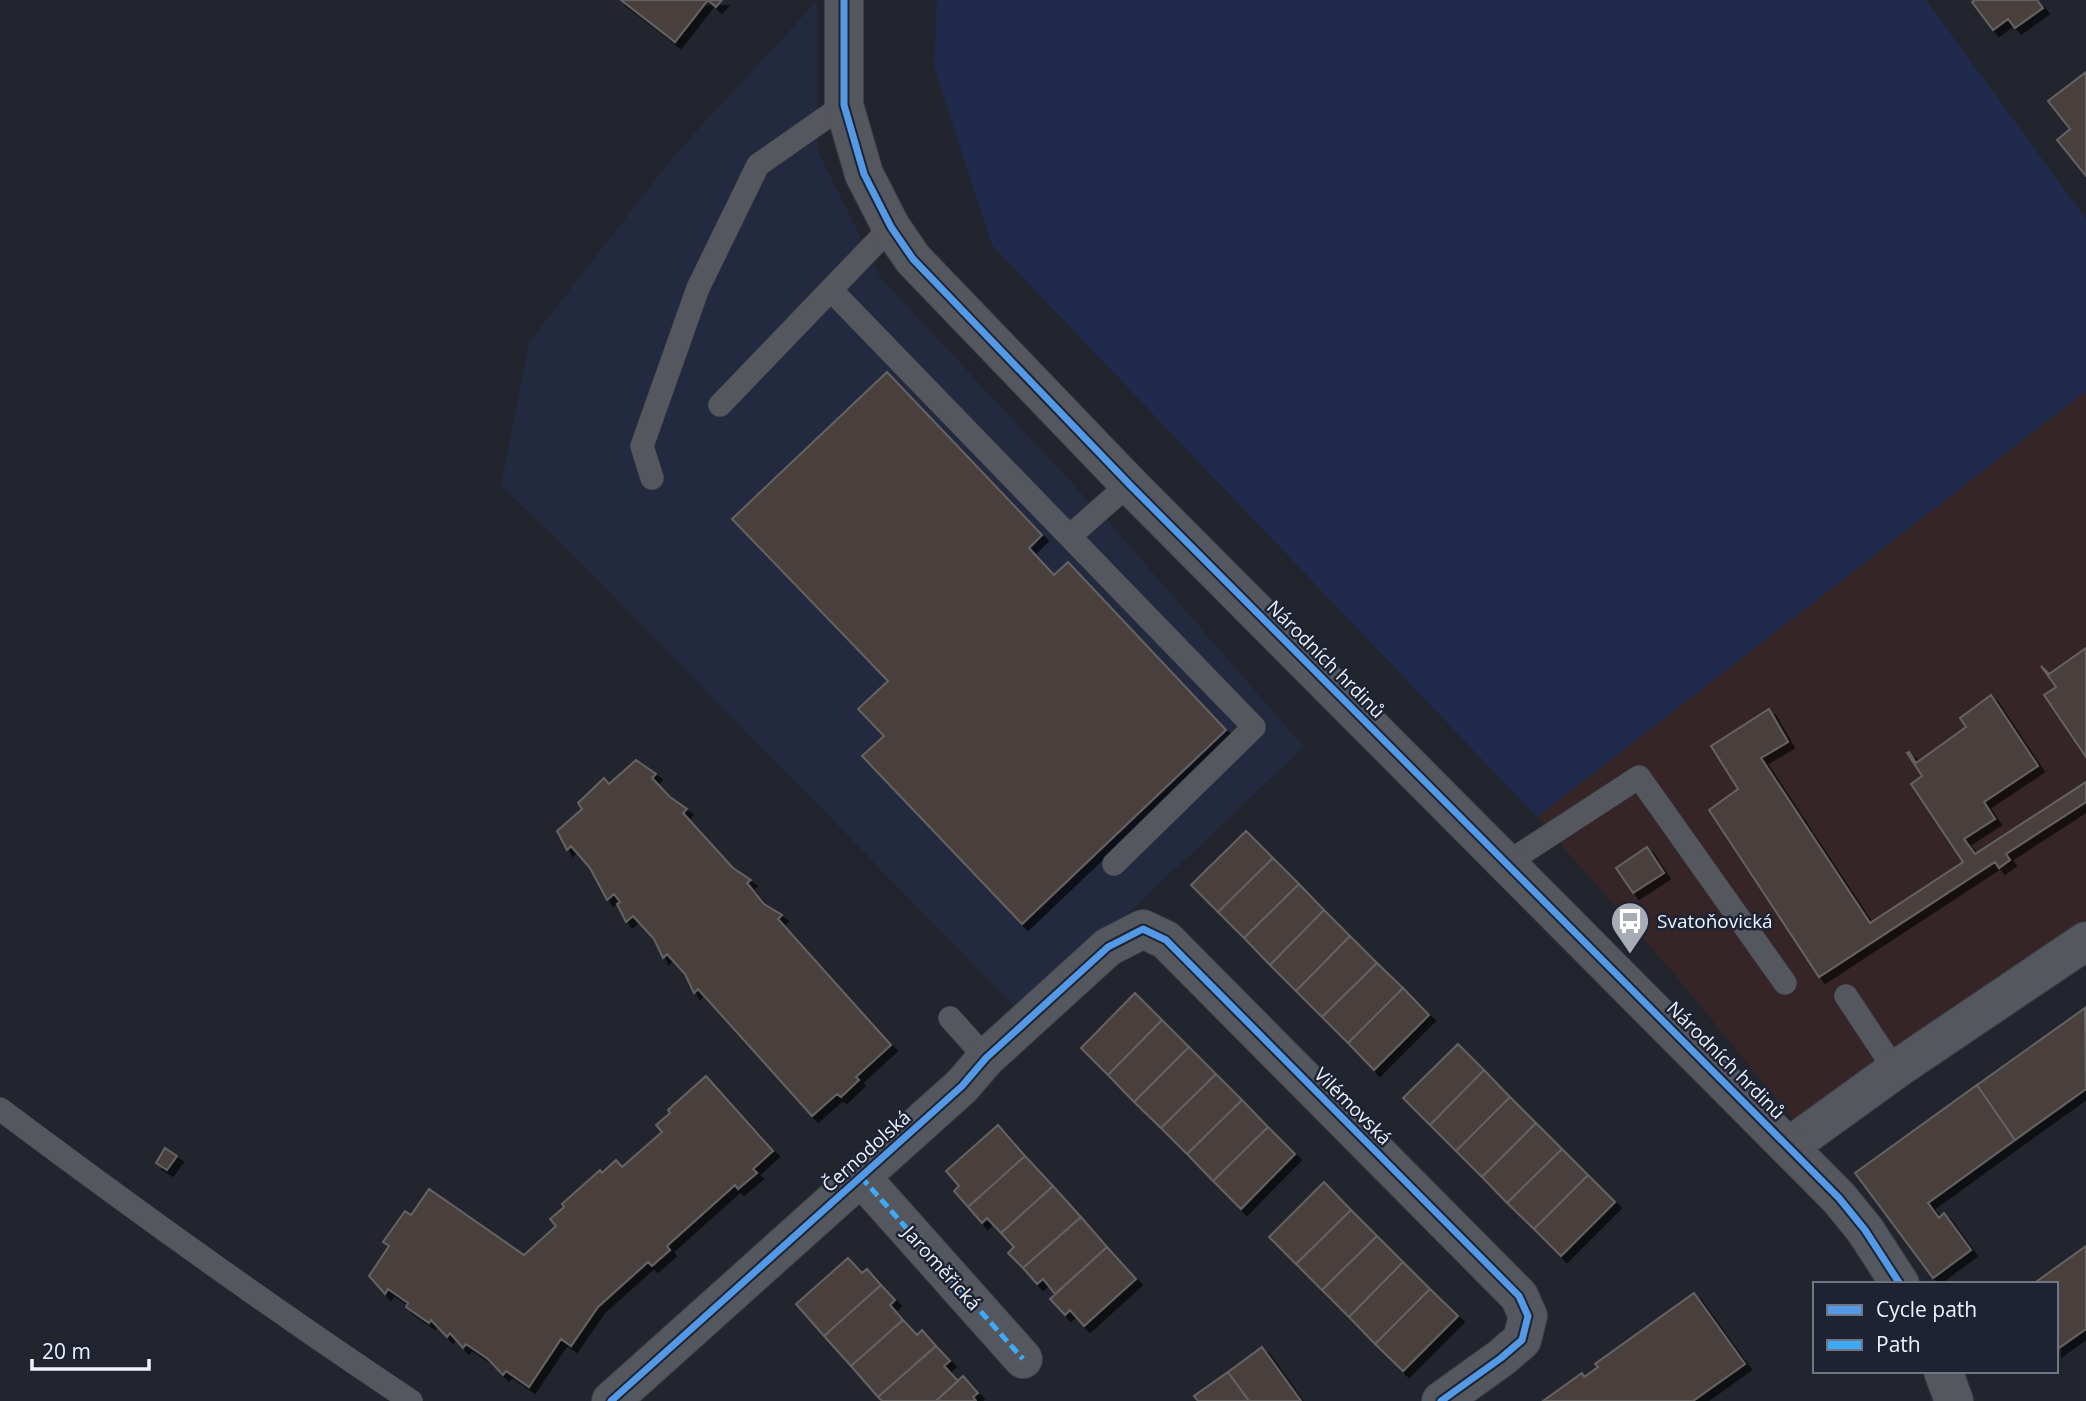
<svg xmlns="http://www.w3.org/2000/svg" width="2086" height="1401" viewBox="0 0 2086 1401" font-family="'Open Sans',sans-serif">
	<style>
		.built { fill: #23293e }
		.education { fill: #352526 }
		.green { fill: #202a4c }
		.building { fill: #4a413e; stroke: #656263; stroke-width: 2; filter: url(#shadow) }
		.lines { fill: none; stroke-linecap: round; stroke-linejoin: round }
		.lane-casing { stroke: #3d4048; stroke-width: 24 }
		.street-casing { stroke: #3d4048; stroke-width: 40 }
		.secondary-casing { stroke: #3d4048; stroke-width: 40 }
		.lane { stroke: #54575e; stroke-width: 23 }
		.street { stroke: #54575e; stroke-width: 38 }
		.secondary { stroke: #54575e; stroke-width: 38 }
		.quiet { stroke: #3fa9f5; stroke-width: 5; stroke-dasharray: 10 5; stroke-linecap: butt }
		.cycleway-casing { stroke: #1d2333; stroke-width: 11 }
		.cycleway { stroke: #5399e6; stroke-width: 7 }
		.labels { text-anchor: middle; stroke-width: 5; stroke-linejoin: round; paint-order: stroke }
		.street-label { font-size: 19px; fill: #eef3fe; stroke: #1d2333 }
		.poi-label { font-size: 19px; fill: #eef3fe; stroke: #1d2333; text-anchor: start }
	</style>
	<defs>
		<filter id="shadow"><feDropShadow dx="6" dy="6" stdDeviation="0" flood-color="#0009"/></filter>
	</defs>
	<rect width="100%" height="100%" fill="#22252e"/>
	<!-- built -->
	<path class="built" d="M817 1 818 151 880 277 1114 528 1304 747 1022 1014 572 554 501 486 529 342 676 153Z"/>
	<!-- education -->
	<path class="education" d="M2086 391V923L1796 1123 1675 975 1537 817Z"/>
	<!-- green -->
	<path class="green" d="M937 0H1926L2086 219V391L1537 817 992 245 934 66Z"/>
	<!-- building -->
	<path class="building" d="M621 0H722L716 7 708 0 675 42Z
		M1975 0H2037L2043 8 2015 28 2008 19 1993 30 1972 2Z
		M2086 72V176L2057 140 2070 129 2048 101Z
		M887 372 1042 535 1029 548 1054 575 1068 562 1226 730 1022 924 862 756 884 736 858 709 888 681 732 519Z
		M2086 648V757L2044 695 2056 687 2041 666 2049 674Z
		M1991 695 2038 766 1984 802 1995 819 1964 839 1975 854 2086 782V802L2006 854 2010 860 1999 868 1995 862 1819 977 1709 810 1738 789 1711 746 1769 709 1788 742 1761 758 1870 923 1963 862 1911 784 1922 776 1907 753 1909 752 1916 763 1966 727 1960 718Z
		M636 760 656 774 652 778 670 797 687 809 683 813 733 868 751 880 747 883 764 904 782 915 778 919 891 1045 856 1077 859 1080 841 1097 837 1094 812 1116 698 989 694 993 685 974 667 954 663 958 654 939 633 916 626 922 617 904 620 902 614 894 607 900 590 868 571 846 567 850 557 831 582 809 578 803 604 778 609 784Z
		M1246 831 1273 858 1218 912 1191 885Z
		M1647 847 1664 873 1633 893 1616 868Z
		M1273 858 1299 884 1244 938 1218 912Z
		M1299 884 1324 910 1270 965 1244 938Z
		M1324 910 1350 936 1296 991 1270 965Z
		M1350 936 1377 963 1322 1017 1296 991Z
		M1377 963 1403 988 1348 1043 1322 1017Z
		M1403 988 1429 1015 1374 1070 1348 1043Z
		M1135 993 1162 1020 1108 1075 1081 1048Z
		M2085 1008 2086 1089 2015 1140 1977 1085Z
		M1162 1020 1189 1047 1134 1102 1108 1075Z
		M1458 1044 1484 1070 1430 1125 1403 1098Z
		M1189 1047 1216 1074 1161 1128 1134 1102Z
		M1484 1070 1510 1097 1456 1151 1430 1125Z
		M1216 1074 1242 1100 1187 1154 1161 1128Z
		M706 1076 773 1151 753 1169 757 1173 738 1189 735 1185 667 1246 670 1250 652 1266 648 1262 598 1307 571 1346 561 1339 529 1387 506 1371 503 1375 488 1359 466 1344 463 1348 450 1333 447 1337 431 1320 429 1323 406 1307 408 1303 388 1289 385 1294 369 1276 389 1246 383 1242 405 1211 411 1215 429 1189 524 1255 556 1226 550 1219 564 1207 562 1204 600 1170 602 1173 616 1160 622 1167 662 1132 656 1125 670 1113 668 1110Z
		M1977 1085 2015 1140 1928 1203 1939 1218 1944 1213 1971 1250 1933 1278 1855 1173Z
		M1510 1097 1536 1123 1482 1177 1456 1151Z
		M1242 1100 1268 1127 1213 1181 1187 1154Z
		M1536 1123 1562 1149 1507 1203 1482 1177Z
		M998 1125 1025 1156 968 1207 954 1191 959 1186 946 1171Z
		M1268 1127 1295 1154 1241 1209 1213 1181Z
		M165 1148 177 1156 167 1170 156 1163Z
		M1562 1149 1588 1175 1534 1229 1507 1203Z
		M1025 1156 1053 1186 1001 1233 987 1218 982 1223 968 1207Z
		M1588 1175 1615 1202 1561 1256 1534 1229Z
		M1324 1182 1351 1210 1296 1264 1269 1237Z
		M1053 1186 1081 1217 1023 1268 1008 1253 1014 1247 1001 1233Z
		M1351 1210 1377 1236 1322 1290 1296 1264Z
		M1081 1217 1107 1247 1055 1294 1043 1279 1037 1284 1023 1268Z
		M1377 1236 1403 1262 1349 1317 1322 1290Z
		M2086 1246V1329L2056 1350V1284H2033Z
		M1107 1247 1136 1279 1084 1326 1070 1310 1065 1315 1050 1299Z
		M848 1258 862 1273 867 1269 881 1285 824 1336 796 1304Z
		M1403 1262 1430 1289 1375 1344 1349 1317Z
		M881 1285 895 1300 890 1305 903 1320 851 1366 824 1336Z
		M1430 1289 1458 1316 1403 1371 1375 1344Z
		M1694 1293 1745 1364 1693 1401H1543L1582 1373 1584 1377 1598 1367 1595 1364Z
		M903 1320 917 1335 922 1330 936 1346 878 1397 851 1366Z
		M936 1346 950 1361 944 1366 958 1381 936 1401H882L878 1397Z
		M1262 1347 1301 1401H1249L1228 1372Z
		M1228 1372 1249 1401H1198L1194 1396Z
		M963 1376 978 1393 973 1397 976 1401H936Z"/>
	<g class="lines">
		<!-- lane casing -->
		<g class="lane-casing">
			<path id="lane" d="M831 290 1254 727 1114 864
				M720 405 891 227
				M652 478 642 446 698 288 758 165 844 105
				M1070 536 1129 484
				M1507 863 1639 777 1785 983
				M1846 996 1895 1070
				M950 1018 986 1058
				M0 1109C135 1210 271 1308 411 1401"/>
		</g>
		<!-- street casing -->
		<g class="street-casing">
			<path id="street" d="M1790 1146 1895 1070 2086 941
				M861 1177 1023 1359
				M611 1401 962 1086 986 1058 1108 947 1143 929 1166 940 1519 1296 1528 1316 1522 1340 1501 1358 1441 1401"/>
		</g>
		<!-- secondary casing -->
		<g class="secondary-casing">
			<path id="secondary" d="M844 0V105L864 174 891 227 913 259 1129 484 1839 1198 1865 1230 1900 1284
				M1943 1371 1954 1401"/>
		</g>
		<!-- lane -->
		<use href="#lane" class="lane"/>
		<!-- street -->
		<use href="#street" class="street"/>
		<!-- secondary -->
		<use href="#secondary" class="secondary"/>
		<!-- quiet -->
		<path class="quiet" d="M861 1177 1023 1359"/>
		<!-- cycleway casing -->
		<g class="cycleway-casing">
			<path id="cycleway" d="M844 0V105L864 174 891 227 913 259 1129 484 1839 1198 1865 1230 1900 1284
				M611 1401 962 1086 986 1058 1108 947 1143 929 1166 940 1519 1296 1528 1316 1522 1340 1501 1358 1441 1401"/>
		</g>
		<!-- cycleway -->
		<use href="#cycleway" class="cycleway"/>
	</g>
	<!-- icons -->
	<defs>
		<g id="bus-pin" transform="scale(2.0125)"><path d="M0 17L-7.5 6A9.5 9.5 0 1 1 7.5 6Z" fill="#a7abb5" stroke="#1d2333"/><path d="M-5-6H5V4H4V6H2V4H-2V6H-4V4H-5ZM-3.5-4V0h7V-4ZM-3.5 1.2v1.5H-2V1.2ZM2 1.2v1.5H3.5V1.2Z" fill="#fff"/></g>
	</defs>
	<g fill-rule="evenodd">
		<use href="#bus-pin" x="1630" y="921"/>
	</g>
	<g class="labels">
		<!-- street labels -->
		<g class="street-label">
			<text transform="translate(1326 659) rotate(45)" y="7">Národních hrdinů</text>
			<text transform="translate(1726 1060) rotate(45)" y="7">Národních hrdinů</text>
			<text transform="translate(1353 1106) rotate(45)" y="7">Vilémovská</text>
			<text transform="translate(866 1151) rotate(-42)" y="7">Černodolská</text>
			<text transform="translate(942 1268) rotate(48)" y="7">Jaroměřická</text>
		</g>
		<!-- poi labels -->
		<g class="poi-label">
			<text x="1657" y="928">Svatoňovická</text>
		</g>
	</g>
	<!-- legend -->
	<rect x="1813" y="1282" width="245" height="91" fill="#1d2333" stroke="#717684" stroke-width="2"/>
	<rect x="1827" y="1305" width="35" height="10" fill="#5399e6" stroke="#717684" stroke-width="2"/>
	<text x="1876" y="1317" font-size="21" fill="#eef3fe">Cycle path</text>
	<rect x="1827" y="1340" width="35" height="10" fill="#3fa9f5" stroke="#717684" stroke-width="2"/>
	<text x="1876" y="1352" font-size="21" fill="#eef3fe">Path</text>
	<!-- scale -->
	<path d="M32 1359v10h117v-10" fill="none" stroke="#eef3fe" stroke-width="3.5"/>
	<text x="42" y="1359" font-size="21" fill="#eef3fe" stroke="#1d2333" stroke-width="5" paint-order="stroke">20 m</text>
</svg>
